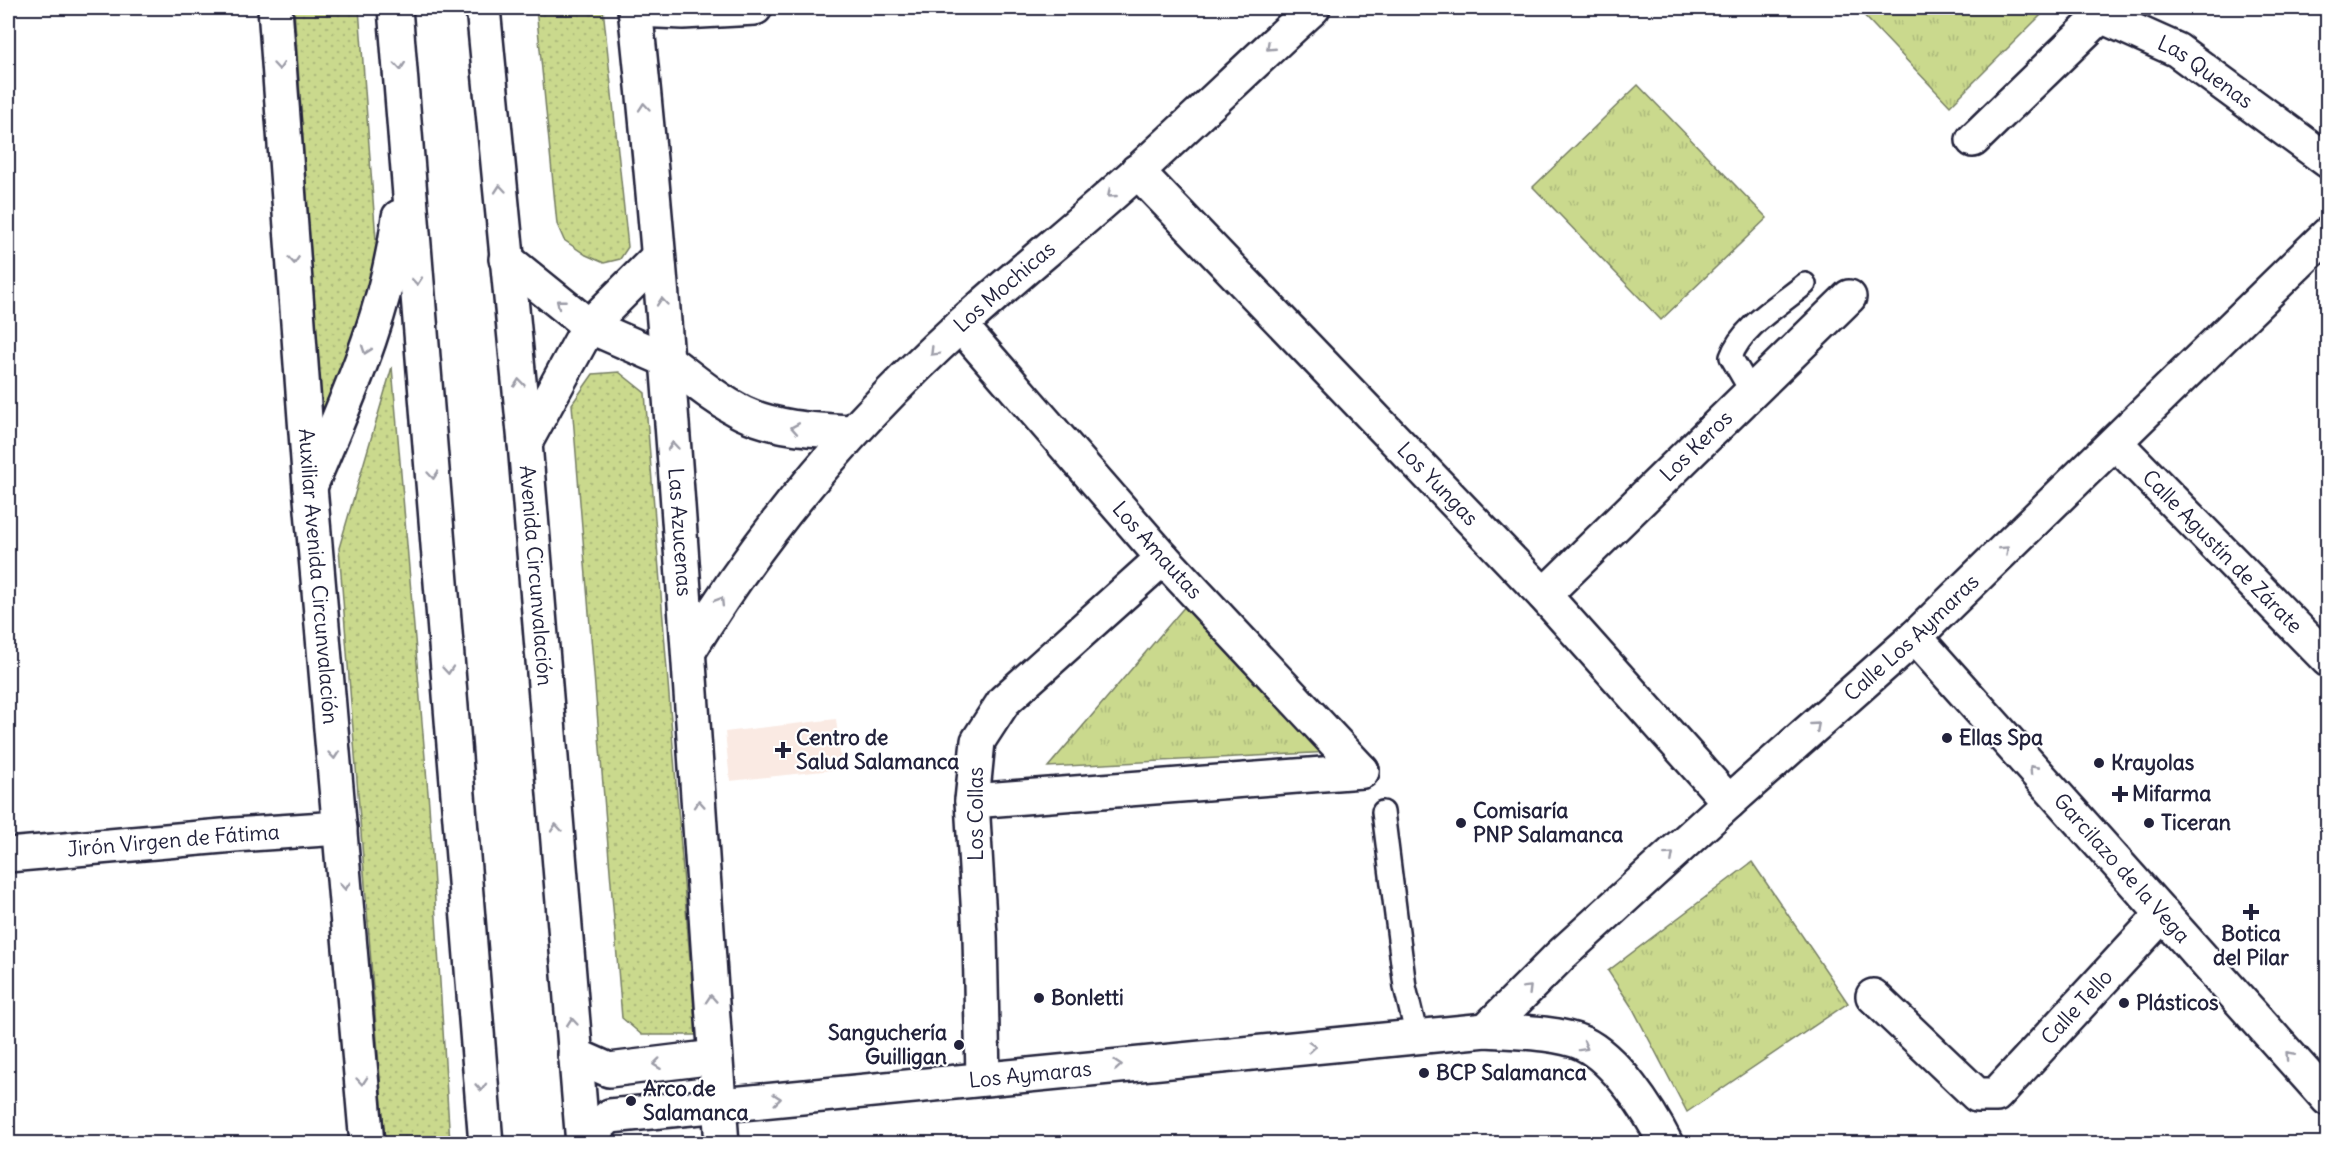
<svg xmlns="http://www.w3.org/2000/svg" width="2335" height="1151" viewBox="0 0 2335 1151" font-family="Delius,sans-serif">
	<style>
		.built { fill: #faeae3 }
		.grass { fill: url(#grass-dots); stroke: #767e64; stroke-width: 1.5 }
		.park { fill: url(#park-tufts); stroke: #767e64; stroke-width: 1.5 }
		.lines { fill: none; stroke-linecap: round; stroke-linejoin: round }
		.service-casing { stroke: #22223b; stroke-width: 26 }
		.pedestrian-casing { stroke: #22223b; stroke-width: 38 }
		.minor-casing { stroke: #22223b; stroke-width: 38 }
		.tertiary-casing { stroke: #22223b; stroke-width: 38 }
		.secondary-casing { stroke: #22223b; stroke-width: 38 }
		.primary-casing { stroke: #22223b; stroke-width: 38 }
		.service { stroke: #fff; stroke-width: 21 }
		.pedestrian { stroke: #fff; stroke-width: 33 }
		.minor { stroke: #fff; stroke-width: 33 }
		.tertiary { stroke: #fff; stroke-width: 33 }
		.secondary { stroke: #fff; stroke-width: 33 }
		.primary { stroke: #fff; stroke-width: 33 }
		.oneway { stroke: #9c9ca7 }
		.poi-dot { fill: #22223b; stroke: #fff; stroke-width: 2 }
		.labels { text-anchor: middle; stroke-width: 4.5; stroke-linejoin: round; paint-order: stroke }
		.street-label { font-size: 21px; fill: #22223b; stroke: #fff }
		.poi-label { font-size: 21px; font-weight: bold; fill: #22223b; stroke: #fff; text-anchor: start }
	</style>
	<defs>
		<pattern id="grass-dots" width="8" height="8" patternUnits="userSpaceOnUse" patternTransform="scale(1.5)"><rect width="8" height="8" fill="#cad98d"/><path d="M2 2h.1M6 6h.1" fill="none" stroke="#adba7b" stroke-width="1.8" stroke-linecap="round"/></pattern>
		<pattern id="park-tufts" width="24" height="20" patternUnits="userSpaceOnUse" patternTransform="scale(1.5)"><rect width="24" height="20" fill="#cad98d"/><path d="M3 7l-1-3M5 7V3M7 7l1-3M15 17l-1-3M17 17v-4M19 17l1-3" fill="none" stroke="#adba7b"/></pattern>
	</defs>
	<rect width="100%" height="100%" fill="#fff"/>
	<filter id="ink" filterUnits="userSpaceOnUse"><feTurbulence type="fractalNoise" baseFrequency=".0167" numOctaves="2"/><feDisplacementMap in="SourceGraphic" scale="12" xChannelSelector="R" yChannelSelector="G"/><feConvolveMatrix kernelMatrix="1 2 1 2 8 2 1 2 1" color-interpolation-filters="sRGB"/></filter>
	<g filter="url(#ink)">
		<!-- built -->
		<path class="built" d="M836 719 842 769 730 781 725 732Z"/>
		<!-- grass -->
		<path class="grass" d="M294 8H359L377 254 324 443Z
			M536 8H603L628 247 620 259 604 263 586 255 564 240 557 224Z
			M392 367 429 805 450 1143H385L339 548Z
			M619 372 645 393 696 1035H642L622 1018 572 404 593 374Z"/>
		<!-- park -->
		<path class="park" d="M1857 8H2048L1950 106Z
			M1638 85 1767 218 1661 320 1533 187Z
			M1186 605 1331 752 1048 767Z
			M1752 862 1848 1003 1687 1112 1633 1009 1608 971Z"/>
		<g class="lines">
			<!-- service casing -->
			<g class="service-casing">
				<path id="service" d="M1752 393 1731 357C1742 326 1780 305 1805 284
					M1383 812 1405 987 1417 1037"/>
			</g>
			<!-- pedestrian casing -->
			<g class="pedestrian-casing">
				<g id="pedestrian">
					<path id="s1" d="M961 326 1163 558 1362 771"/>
					<path d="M972 801 1362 771"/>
					<path id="s2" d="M1873 996 1977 1095H1996L2163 914"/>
				</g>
			</g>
			<!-- minor casing -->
			<g class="minor-casing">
				<g id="minor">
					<path d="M635 10 683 12 755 8"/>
					<path id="s3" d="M1973 140 2101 16 2177 50 2328 161"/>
					<path id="s4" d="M1137 171 1544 595 1729 802"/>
					<path id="s5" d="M2116 443 2328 660"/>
					<path id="s6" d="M1544 595 1849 297"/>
					<path id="s7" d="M8 855 234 835 340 828"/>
					<path d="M983 1078 980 936 972 801 978 741 1004 701 1163 558"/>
				</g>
			</g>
			<!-- tertiary casing -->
			<g class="tertiary-casing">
				<g id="tertiary">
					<path id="s8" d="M1915 637 2328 1099"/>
					<path id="s9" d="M1486 1030 1560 956 1729 802 1915 637 2328 234"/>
					<path d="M575 1055 609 1070 715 1057"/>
					<path id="s10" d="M582 1140 610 1116 1486 1030C1514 1032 1557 1032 1582 1043 1616 1059 1649 1110 1666 1144"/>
				</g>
			</g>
			<!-- secondary casing -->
			<g class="secondary-casing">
				<g id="secondary">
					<path id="s11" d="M275 8 310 487 367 1144"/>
					<path id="s12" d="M635 8C675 385 694 765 722 1144"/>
					<path d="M667 360C691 378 716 400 743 413 777 429 816 430 853 432"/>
					<path id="s13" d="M689 651C763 529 856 420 962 324 1019 272 1080 224 1137 172 1196 118 1254 62 1313 8"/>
				</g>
			</g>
			<!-- primary casing -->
			<g class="primary-casing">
				<g id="primary">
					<path d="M395 8 486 1144"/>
					<path id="s14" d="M483 8 525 443 583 1144"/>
					<path d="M506 259 589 326 667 360"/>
					<path d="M525 443 589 326 658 257"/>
					<path d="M310 487C347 399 387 313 399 217"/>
				</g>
			</g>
			<!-- service -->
			<use href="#service" class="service"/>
			<!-- pedestrian -->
			<use href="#pedestrian" class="pedestrian"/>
			<!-- minor -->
			<use href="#minor" class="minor"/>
			<!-- tertiary -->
			<use href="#tertiary" class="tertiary"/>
			<!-- secondary -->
			<use href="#secondary" class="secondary"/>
			<!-- primary -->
			<use href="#primary" class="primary"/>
		</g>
		<!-- one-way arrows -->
		<defs><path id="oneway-chevron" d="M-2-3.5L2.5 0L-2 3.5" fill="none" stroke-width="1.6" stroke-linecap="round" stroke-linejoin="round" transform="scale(1.5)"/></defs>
		<g class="oneway">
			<use href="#oneway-chevron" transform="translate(1270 47) rotate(137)"/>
			<use href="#oneway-chevron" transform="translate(279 66) rotate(85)"/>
			<use href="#oneway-chevron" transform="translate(400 66) rotate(85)"/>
			<use href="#oneway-chevron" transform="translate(644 107) rotate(-95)"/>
			<use href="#oneway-chevron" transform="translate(500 189) rotate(-95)"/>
			<use href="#oneway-chevron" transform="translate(1111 194) rotate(139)"/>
			<use href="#oneway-chevron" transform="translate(294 260) rotate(86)"/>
			<use href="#oneway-chevron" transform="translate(417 281) rotate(85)"/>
			<use href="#oneway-chevron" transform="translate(662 302) rotate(-95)"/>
			<use href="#oneway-chevron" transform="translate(560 303) rotate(-141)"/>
			<use href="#oneway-chevron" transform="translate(366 350) rotate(109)"/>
			<use href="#oneway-chevron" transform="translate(934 352) rotate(135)"/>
			<use href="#oneway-chevron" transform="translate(519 383) rotate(-96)"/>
			<use href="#oneway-chevron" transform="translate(795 428) rotate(-170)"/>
			<use href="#oneway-chevron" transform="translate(673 446) rotate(-95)"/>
			<use href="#oneway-chevron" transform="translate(433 475) rotate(85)"/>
			<use href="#oneway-chevron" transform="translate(2005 550) rotate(-44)"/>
			<use href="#oneway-chevron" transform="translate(720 601) rotate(-58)"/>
			<use href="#oneway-chevron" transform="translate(448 670) rotate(85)"/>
			<use href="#oneway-chevron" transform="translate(1816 726) rotate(-41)"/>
			<use href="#oneway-chevron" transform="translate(334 755) rotate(85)"/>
			<use href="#oneway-chevron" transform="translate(2033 769) rotate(-132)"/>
			<use href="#oneway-chevron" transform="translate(699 804) rotate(-94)"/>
			<use href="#oneway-chevron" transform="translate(556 828) rotate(-95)"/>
			<use href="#oneway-chevron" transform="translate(1670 856) rotate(-42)"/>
			<use href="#oneway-chevron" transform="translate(345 886) rotate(85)"/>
			<use href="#oneway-chevron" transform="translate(1528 989) rotate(-45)"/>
			<use href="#oneway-chevron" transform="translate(711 999) rotate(-94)"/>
			<use href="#oneway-chevron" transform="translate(572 1022) rotate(-95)"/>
			<use href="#oneway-chevron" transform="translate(1312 1047) rotate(-5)"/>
			<use href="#oneway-chevron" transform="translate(1584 1047) rotate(29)"/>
			<use href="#oneway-chevron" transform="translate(2289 1055) rotate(-132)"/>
			<use href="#oneway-chevron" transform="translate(657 1064) rotate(173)"/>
			<use href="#oneway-chevron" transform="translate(1118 1065) rotate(-5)"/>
			<use href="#oneway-chevron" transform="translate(362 1081) rotate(85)"/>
			<use href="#oneway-chevron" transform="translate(481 1087) rotate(86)"/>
			<use href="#oneway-chevron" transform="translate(777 1099) rotate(-6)"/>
		</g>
	</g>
	<!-- markers -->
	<g class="poi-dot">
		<circle cx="1947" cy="738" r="6"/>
		<path d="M780 741h6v6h6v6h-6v6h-6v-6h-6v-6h6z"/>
		<circle cx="2099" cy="763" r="6"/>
		<path d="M2117 785h6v6h6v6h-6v6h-6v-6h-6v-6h6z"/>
		<circle cx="1461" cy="823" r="6"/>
		<circle cx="2149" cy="823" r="6"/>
		<path d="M2248 903h6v6h6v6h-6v6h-6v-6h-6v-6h6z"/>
		<circle cx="1039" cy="998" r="6"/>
		<circle cx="2124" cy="1003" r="6"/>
		<circle cx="959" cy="1045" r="6"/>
		<circle cx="1424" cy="1073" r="6"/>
		<circle cx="631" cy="1101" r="6"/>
	</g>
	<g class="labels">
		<!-- street labels -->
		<g class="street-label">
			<text dy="7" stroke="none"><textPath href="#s3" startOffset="297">Las Quenas</textPath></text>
			<text dy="7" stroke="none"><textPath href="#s13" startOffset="484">Los Mochicas</textPath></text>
			<text dy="7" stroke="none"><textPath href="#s6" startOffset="213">Los Keros</textPath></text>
			<text dy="7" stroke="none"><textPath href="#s4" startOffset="434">Los Yungas</textPath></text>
			<text dy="7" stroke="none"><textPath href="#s12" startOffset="526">Las Azucenas</textPath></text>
			<text dy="7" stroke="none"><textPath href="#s1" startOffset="298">Los Amautas</textPath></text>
			<text dy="7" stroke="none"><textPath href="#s5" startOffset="152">Calle Agustín de Zárate</textPath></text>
			<text dy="7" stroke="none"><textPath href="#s14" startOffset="570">Avenida Circunvalación</textPath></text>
			<text dy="7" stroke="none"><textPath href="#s11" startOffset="570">Auxiliar Avenida Circunvalación</textPath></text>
			<text dy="7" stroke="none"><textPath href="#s9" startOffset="579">Calle Los Aymaras</textPath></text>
			<text transform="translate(976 814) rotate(-90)" y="7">Los Collas</text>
			<text dy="7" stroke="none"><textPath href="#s7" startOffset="166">Jirón Virgen de Fátima</textPath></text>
			<text dy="7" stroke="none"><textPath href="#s8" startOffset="310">Garcilazo de la Vega</textPath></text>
			<text dy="7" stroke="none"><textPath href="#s2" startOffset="282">Calle Tello</textPath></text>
			<text dy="7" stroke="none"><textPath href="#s10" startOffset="459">Los Aymaras</textPath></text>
		</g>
		<!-- poi labels -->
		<g class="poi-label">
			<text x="796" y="745">Centro de<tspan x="796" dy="24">Salud Salamanca</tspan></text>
			<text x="1959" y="745">Ellas Spa</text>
			<text x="2111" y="770">Krayolas</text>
			<text x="2132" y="801">Mifarma</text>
			<text x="1473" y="818">Comisaría<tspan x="1473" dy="24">PNP Salamanca</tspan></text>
			<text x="2161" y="830">Ticeran</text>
			<text x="2251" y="941" text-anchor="middle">Botica<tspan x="2251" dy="24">del Pilar</tspan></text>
			<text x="1051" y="1005">Bonletti</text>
			<text x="2136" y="1010">Plásticos</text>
			<text x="947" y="1040" text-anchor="end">Sanguchería<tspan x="947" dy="24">Guilligan</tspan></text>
			<text x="1436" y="1080">BCP Salamanca</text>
			<text x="643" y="1096">Arco de<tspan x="643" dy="24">Salamanca</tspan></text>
		</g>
	</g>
	<!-- margin -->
	<rect width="2335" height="1151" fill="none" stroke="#fff" stroke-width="30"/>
	<rect x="15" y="15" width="2305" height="1121" fill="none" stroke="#22223b" stroke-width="2" filter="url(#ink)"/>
</svg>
